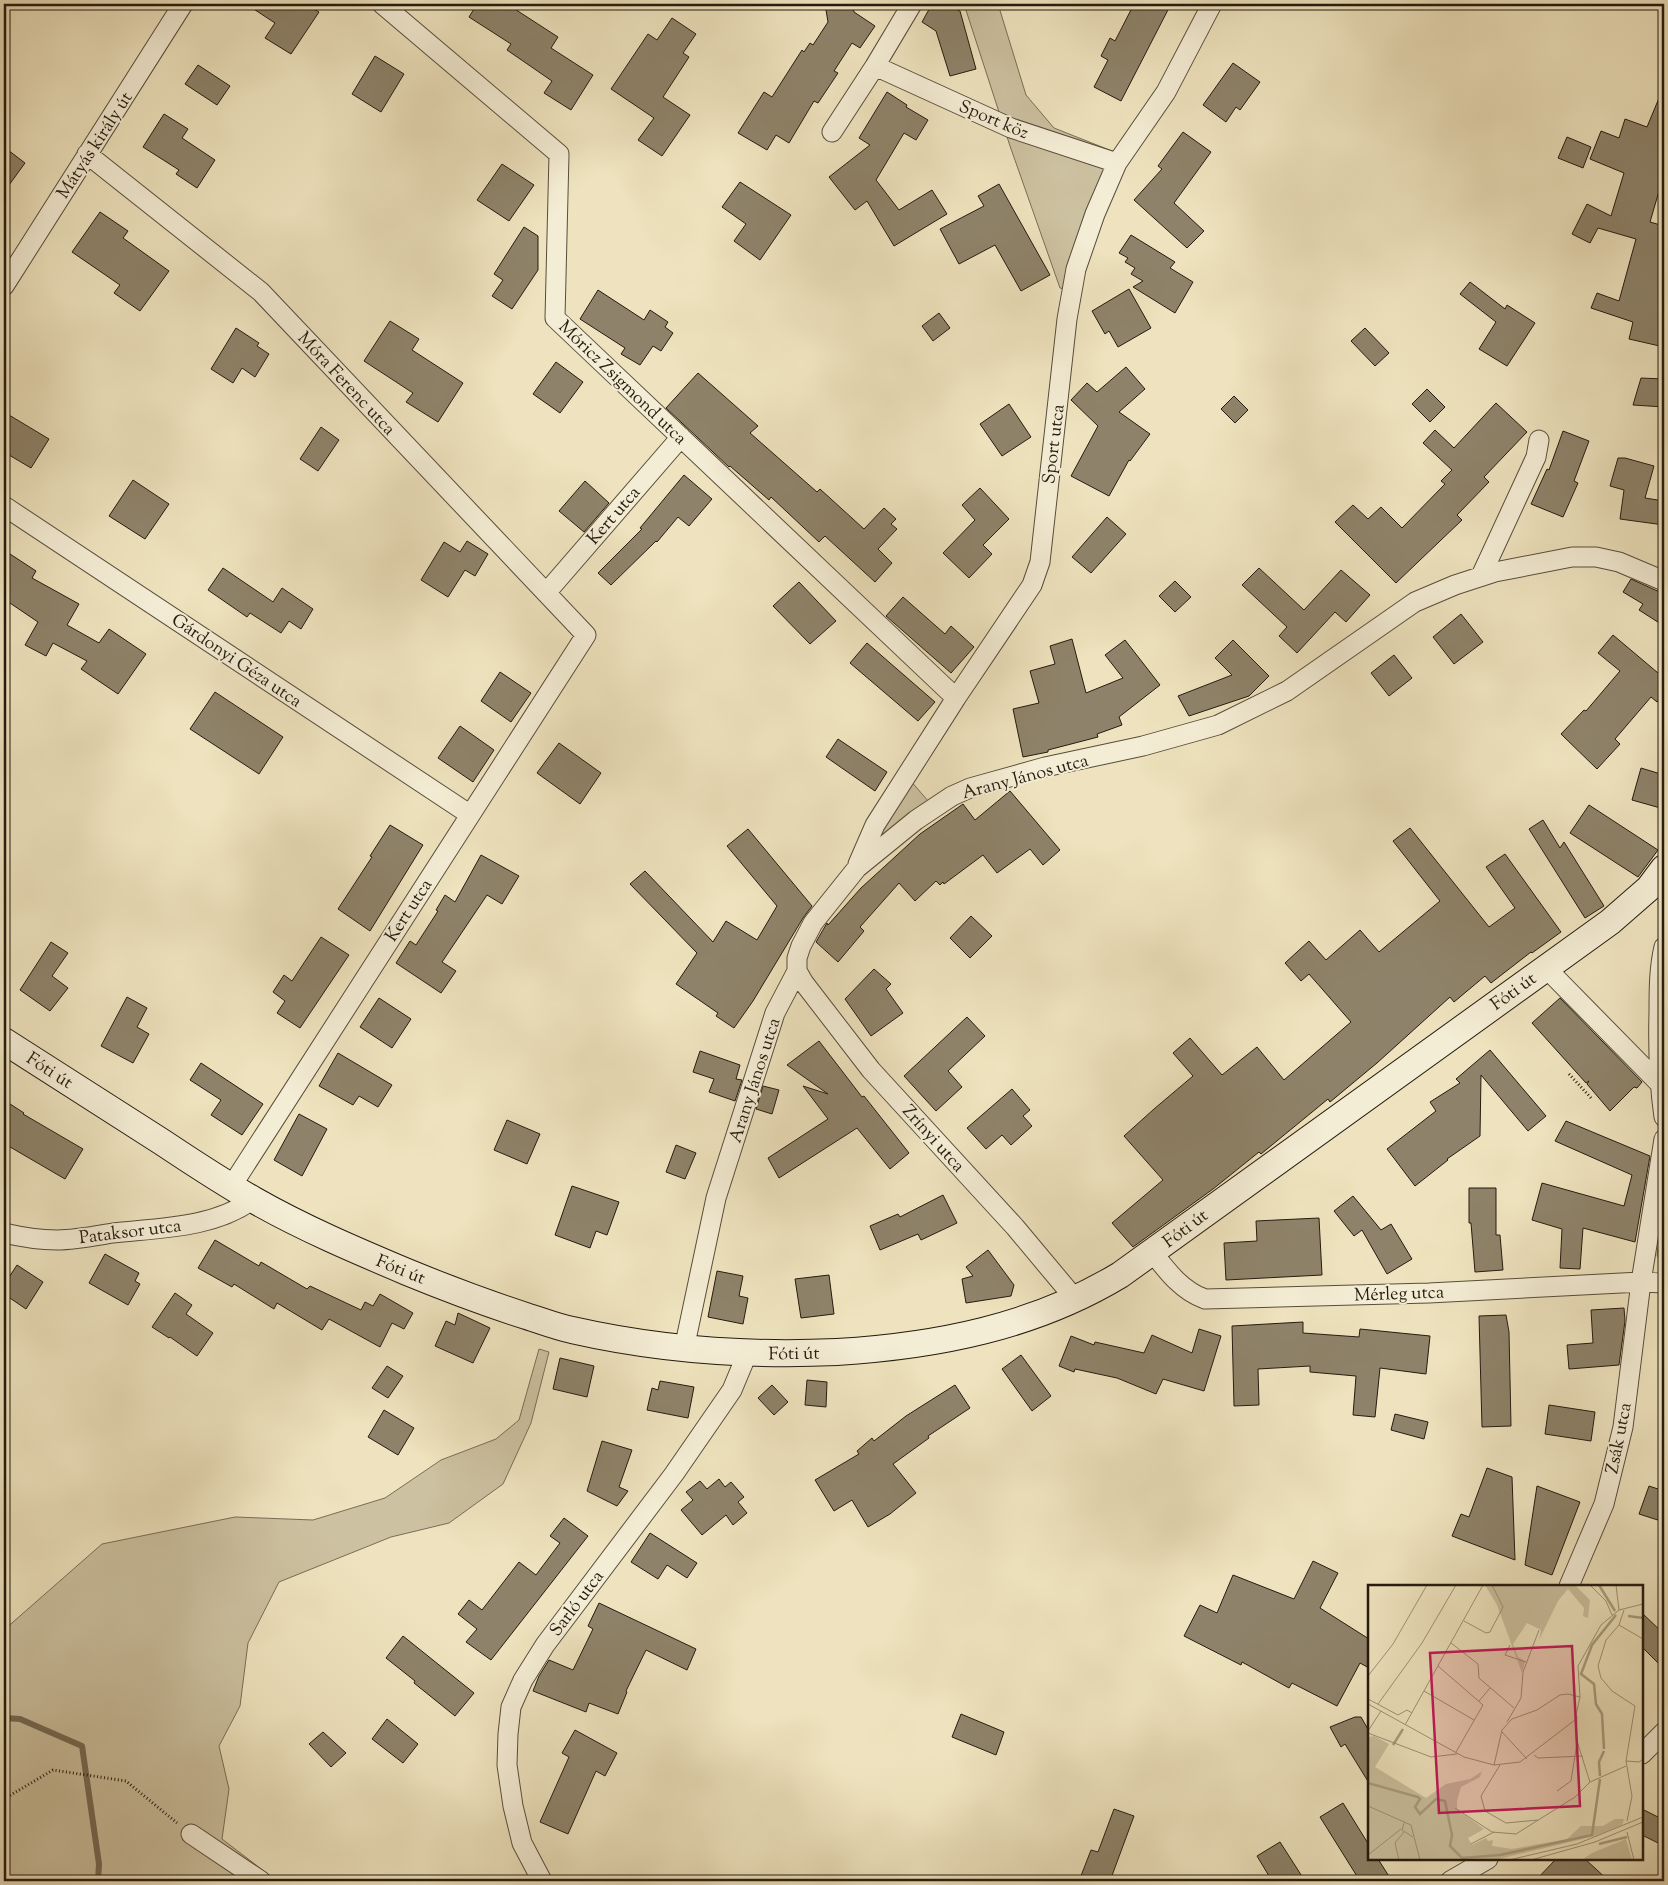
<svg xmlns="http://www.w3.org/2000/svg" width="1668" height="1885" viewBox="0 0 1668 1885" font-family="'Sorts Mill Goudy',serif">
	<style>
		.green { fill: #ccc1a0; stroke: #786e58 }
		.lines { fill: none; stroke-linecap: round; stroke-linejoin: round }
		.stream { stroke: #756a54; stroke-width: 6 }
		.building { fill: #8e836a; stroke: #251b0f }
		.minor-casing { stroke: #574d3b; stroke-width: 21 }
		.secondary-casing { stroke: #251b0f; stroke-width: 28 }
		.path { stroke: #251b0f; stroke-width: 3; stroke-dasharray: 1 2.5; stroke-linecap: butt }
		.minor { stroke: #f4edd5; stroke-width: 19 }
		.secondary { stroke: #f4edd5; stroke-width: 26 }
		.labels { text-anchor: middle; stroke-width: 4; stroke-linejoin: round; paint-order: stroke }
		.street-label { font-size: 18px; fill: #251b0f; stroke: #f4edd5 }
		.inset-river { fill: none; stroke: #aa9f82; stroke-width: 2.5 }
		.inset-road { fill: none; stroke: #9e9378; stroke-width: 1 }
		.view { fill: #c2185b; fill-opacity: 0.15; stroke: #c2185b; stroke-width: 2.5 }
		.inset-edge { fill: none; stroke: #251b0f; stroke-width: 2.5 }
	</style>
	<rect width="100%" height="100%" fill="#eee3be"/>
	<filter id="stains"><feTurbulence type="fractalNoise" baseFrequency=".004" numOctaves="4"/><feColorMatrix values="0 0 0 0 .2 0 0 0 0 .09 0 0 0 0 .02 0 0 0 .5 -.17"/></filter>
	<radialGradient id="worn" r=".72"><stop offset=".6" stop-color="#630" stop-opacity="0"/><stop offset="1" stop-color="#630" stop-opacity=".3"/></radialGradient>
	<!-- green -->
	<path class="green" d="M964 4H998L1026 95 1054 128 1112 151 1095 198 1068 290 1060 288 1010 146Z
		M910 780 929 802 869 851Z
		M1660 1234H1664V1263L1660 1261 1657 1255Z
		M539 1349 549 1352 531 1423 503 1484 449 1523 391 1537 279 1582 248 1643 240 1706 219 1746 229 1789 222 1839 277 1881H4V1630L102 1544 235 1517 313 1520 385 1498 441 1460 496 1439 519 1420Z"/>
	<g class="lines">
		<!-- stream -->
		<path class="stream" d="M4 1718 20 1719 82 1746 99 1864 98 1881"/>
	</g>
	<!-- building -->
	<path class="building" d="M246 4H305L319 12 291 54 265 38 275 23Z
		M477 4H507L558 37 551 48 593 75 571 110 544 93 552 81 507 50 511 44 469 17Z
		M825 4H852L854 12 875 26 860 48 852 43 834 71 838 73 818 103 814 101 789 143 776 135 767 150 738 133 764 92 772 97 802 50 804 52 810 43 813 45 828 22Z
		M932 4H946L960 11 976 69 950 76 936 31 922 22Z
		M1134 4H1171L1121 101 1094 87 1108 60 1101 56 1110 38 1115 41Z
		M672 18 696 34 683 53 689 57 663 97 690 115 662 156 638 140 654 118 611 89 648 34 657 40Z
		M375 56 404 74 381 112 352 94Z
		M1233 63 1260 82 1240 110 1236 107 1226 122 1203 105Z
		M198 65 230 86 217 105 185 84Z
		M1664 86V174L1650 222 1664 226V347L1629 339 1633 322 1591 308 1597 293 1619 301 1636 239 1598 228 1590 243 1572 234 1587 204 1611 216 1624 173 1590 159 1601 131 1619 138 1625 119 1647 127Z
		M887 92 907 105 906 107 928 120 916 140 904 133 876 180 899 210 932 190 947 214 894 246 867 201 855 210 829 177 870 145 859 138Z
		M164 114 188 129 182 138 215 160 197 188 176 174 179 170 143 147Z
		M1183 132 1211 152 1174 203 1204 231 1187 248 1134 200 1162 169 1158 166Z
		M1567 137 1591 147 1583 168 1558 158Z
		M4 147 25 163 4 192Z
		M502 164 534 185 509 221 477 200Z
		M740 182 791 215 760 260 734 241 746 224 722 207Z
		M999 184 1050 275 1021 291 995 245 959 264 940 229 984 206 978 196Z
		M100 212 128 231 123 238 169 271 140 311 114 293 120 285 72 252Z
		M524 227 538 236V270L512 309 492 296 503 280 494 274Z
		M1131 235 1175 262 1170 268 1193 282 1175 313 1133 287 1143 281 1131 274 1135 268 1125 262 1128 258 1119 253Z
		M1470 282 1505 309 1507 305 1535 323 1507 366 1479 349 1496 322 1460 294Z
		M1129 289 1151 328 1118 347 1109 331 1105 334 1092 311Z
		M598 290 644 320 650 310 668 322 665 327 673 333 661 351 653 346 640 365 621 354 625 348 580 319Z
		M939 313 950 328 933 341 922 326Z
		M390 321 419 339 412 350 463 383 438 422 406 402 413 393 364 361Z
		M236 328 259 343 257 346 269 354 255 377 242 368 233 383 211 369Z
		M1365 328 1389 353 1375 366 1351 341Z
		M556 362 583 382 560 413 533 394Z
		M1126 367 1145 389 1119 412 1150 434 1130 461 1129 460 1109 496 1071 476 1098 426 1071 400 1087 383 1097 392Z
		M698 373 758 426 750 433 817 492 820 489 864 529 884 508 896 519 891 524 897 529 878 549 892 563 875 582 825 536 819 542 771 497 769 500 730 466 729 467 666 408Z
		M1641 378 1664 379V407L1633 405Z
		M1427 389 1445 407 1430 422 1412 404Z
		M1234 396 1248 410 1235 423 1221 409Z
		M1496 403 1527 432 1484 477 1489 482 1457 515 1462 520 1396 583 1335 522 1353 505 1368 519 1381 507 1402 528 1445 484 1441 481 1452 470 1423 443 1435 430 1454 448Z
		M1009 404 1031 437 1002 456 980 424Z
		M4 412 49 439 31 468 4 452Z
		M321 427 339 440 318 471 300 459Z
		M1563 431 1589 441 1574 481 1578 483 1563 517 1531 504 1547 469 1549 470Z
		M1618 458H1625L1654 466 1645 498 1664 501V525L1620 519 1624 490 1610 486Z
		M684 475 712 499 689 526 678 517 657 542 656 541 611 585 598 573 642 529 640 528Z
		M133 480 169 504 145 539 109 516Z
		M585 481 609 503 584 532 559 511Z
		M980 488 1009 519 983 545 992 554 969 578 943 553 975 520 962 505Z
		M1107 517 1126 534 1091 573 1072 557Z
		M467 541 488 554 475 576 465 570 448 597 421 580 444 542 460 552Z
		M10 554 36 571 32 578 79 604 67 625 99 643 109 629 146 654 118 694 81 669 87 661 53 643 46 656 25 645 38 622 4 599V562Z
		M223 568 273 602 282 588 313 609 301 629 289 621 281 633 250 613 247 617 208 590Z
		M1259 568 1304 610 1341 570 1370 595 1346 622 1335 612 1297 653 1279 636 1287 627 1242 585Z
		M1631 579 1664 594V626L1639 610 1643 604 1623 592Z
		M1175 581 1191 597 1175 612 1159 596Z
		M799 582 836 621 810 644 773 606Z
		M903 597 945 634 951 626 974 647 951 673 886 616Z
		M1461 614 1483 642 1454 664 1433 637Z
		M1613 635 1664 678V693L1657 702 1651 697 1615 739 1620 744 1597 769 1561 734 1584 710 1586 711 1620 671 1598 653Z
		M1072 639 1086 693 1123 678 1105 655 1125 640 1160 685 1119 717 1122 725 1097 734 1098 737 1048 750V752L1023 757 1013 709 1039 703 1030 671 1055 664 1050 646Z
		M1233 640 1269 676 1249 696 1189 716 1178 696 1232 675 1215 658Z
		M867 643 935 702 918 721 850 663Z
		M1394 655 1412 678 1389 696 1371 673Z
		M500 672 531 693 511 722 481 701Z
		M215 692 283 737 259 774 190 729Z
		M460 726 494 750 473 782 438 758Z
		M838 739 887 772 875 791 826 757Z
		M559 743 601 773 580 804 537 773Z
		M1641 768 1664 775V809L1632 800Z
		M1010 791 1060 850 1043 865 1030 849 997 873 983 855 944 884 943 882 940 885 936 881 915 901 899 883 860 927 864 931 838 962 816 942 827 923 828 925 861 888 920 834 963 804 975 820Z
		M1589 805 1658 850 1638 877 1570 833Z
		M1543 820 1560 848 1564 842 1604 906 1585 918 1529 829Z
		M390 825 423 845 370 931 338 909 372 857 370 856Z
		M1410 828 1489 927 1515 908 1486 867 1505 854 1561 932 1532 953 1531 952 1491 983 1485 976 1454 1002 1450 997 1377 1063 1330 1102 1328 1099 1261 1154 1259 1152 1213 1189 1133 1247 1112 1223 1163 1180 1124 1136 1154 1109 1193 1076 1173 1053 1190 1038 1222 1075 1257 1047 1284 1080 1351 1022 1309 974 1301 981 1285 963 1309 941 1326 960 1360 930 1379 952 1440 901 1393 841Z
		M748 829 812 906 803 918 753 1001 734 1028 716 1016 718 1013 676 984 697 953 630 884 645 871 713 942 726 921 757 940 777 906 727 846Z
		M481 855 519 876 502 904 487 895 442 962 456 971 441 993 396 963 410 941 416 945 438 911 436 910 445 895 455 902Z
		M971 916 992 936 970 958 950 938Z
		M321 937 349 955 300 1028 277 1013 285 1001 273 992 284 975 292 981Z
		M51 942 68 953 52 976 68 988 50 1011 20 990Z
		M874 969 891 984 886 989 903 1013 871 1036 845 999Z
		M127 997 147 1008 137 1027 149 1034 133 1063 101 1046Z
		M379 998 411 1019 392 1048 360 1027Z
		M1560 998 1642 1082 1637 1088 1634 1087 1610 1111 1587 1084 1589 1081 1586 1083 1532 1023Z
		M967 1017 985 1036 948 1071 962 1087 936 1111 904 1076Z
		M819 1041 862 1097 864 1096 909 1153 890 1169 857 1128 779 1178 768 1158 828 1119 803 1086 828 1094 787 1065Z
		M1490 1050 1546 1116 1528 1131 1481 1075 1480 1136 1447 1159 1448 1160 1415 1186 1387 1149 1436 1111 1430 1102 1460 1083 1456 1079Z
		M700 1051 740 1065 736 1079 742 1080 735 1101 709 1092 714 1079 693 1072Z
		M338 1053 392 1085 378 1107 359 1096 353 1105 319 1086Z
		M201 1063 263 1104 242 1135 211 1115 221 1100 190 1080Z
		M763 1086 779 1090 772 1114 756 1109Z
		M1012 1089 1030 1110 1023 1116 1032 1126 1011 1145 1002 1135 986 1149 967 1128Z
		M4 1100 24 1113 23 1114 83 1149 65 1179 5 1144 4 1145Z
		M299 1114 327 1129 302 1176 274 1160Z
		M507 1120 540 1134 527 1164 494 1150Z
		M1566 1121 1650 1156 1635 1242 1583 1228 1580 1269 1560 1268 1562 1229 1532 1220 1542 1183 1624 1206 1632 1175 1555 1141Z
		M676 1145 696 1153 685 1179 666 1172Z
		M572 1186 619 1202 607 1235 596 1231 590 1248 555 1235Z
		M1469 1188H1496V1235H1500L1503 1270 1475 1272 1471 1223H1469Z
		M943 1195 957 1223 921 1240 918 1234 880 1250 870 1226 898 1214 900 1217Z
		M1353 1196 1381 1230 1391 1224 1412 1259 1387 1274 1362 1230 1354 1236 1334 1211Z
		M1319 1218 1322 1275 1226 1280 1224 1243 1257 1241 1256 1221Z
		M215 1240 259 1266 261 1262 307 1289 310 1286 361 1310 365 1302 373 1306 380 1294 413 1313 404 1329 392 1323 380 1347 329 1319 322 1330 277 1303 274 1309 234 1284 232 1287 198 1268Z
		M988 1250 1014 1285 1011 1296 966 1303 962 1279 973 1276 966 1267Z
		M105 1254 139 1273 135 1281 140 1284 128 1305 89 1283Z
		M17 1265 43 1282 26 1309 4 1294V1285Z
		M717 1271 743 1276 739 1296 748 1298 743 1324 708 1317Z
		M829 1275 834 1314 801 1318 795 1279Z
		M175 1293 192 1305 186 1314 213 1333 197 1356 170 1337 169 1338 152 1327Z
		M1624 1308 1625 1321 1619 1365 1569 1369 1567 1345 1593 1343 1591 1310Z
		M458 1313 490 1328 473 1363 435 1346 446 1321 455 1325Z
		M1506 1315 1509 1332 1511 1426 1482 1427 1479 1316Z
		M1303 1322V1333L1359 1337 1360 1329 1430 1336 1426 1374 1380 1368 1375 1417 1353 1415 1356 1376 1310 1372V1366L1258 1369 1259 1405 1234 1406 1232 1326Z
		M1199 1329 1221 1336 1204 1391 1163 1379 1156 1394 1117 1378 1075 1369 1074 1372 1059 1366 1071 1336 1094 1345 1095 1342 1144 1353 1152 1335 1192 1353Z
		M1021 1355 1051 1396 1032 1411 1002 1369Z
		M560 1358 594 1366 587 1397 553 1389Z
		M387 1366 403 1376 388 1398 372 1388Z
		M807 1380 827 1382 826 1407 805 1405Z
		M660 1381 694 1387 688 1418 647 1410 652 1388 658 1390Z
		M772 1385 788 1402 774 1415 758 1398Z
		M955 1385 970 1408 928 1436 929 1438 893 1464 916 1493 890 1514 868 1527 852 1500 834 1511 815 1480 859 1454 857 1451 872 1438 874 1441 906 1416Z
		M1549 1405 1595 1412 1591 1441 1545 1434Z
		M384 1410 414 1428 398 1455 368 1437Z
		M1395 1414 1428 1422 1424 1439 1391 1430Z
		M602 1441 632 1450 619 1487 628 1491 617 1506 587 1491Z
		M1487 1468 1512 1477 1515 1560 1452 1536 1461 1514 1469 1517Z
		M719 1479 725 1487 731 1482 744 1497 738 1502 747 1513 733 1525 726 1515 702 1535 681 1510 693 1500 686 1492 700 1481 707 1489Z
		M1537 1486 1580 1502 1552 1575 1525 1565Z
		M1649 1486 1664 1491V1522L1639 1514Z
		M564 1518 588 1536 491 1660 466 1642 477 1629 458 1614 469 1600 482 1610 519 1562 536 1575 560 1543 550 1536Z
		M650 1533 697 1563 687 1578 667 1565 658 1579 631 1562Z
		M1313 1561 1338 1573 1320 1608 1369 1639V1668L1360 1663 1337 1706 1292 1683 1289 1688 1242 1662 1241 1665 1184 1636 1200 1605 1217 1613 1233 1575 1294 1599Z
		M599 1603 696 1649 687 1670 646 1650 626 1691 627 1692 618 1714 589 1703 586 1712 533 1691 539 1676 549 1660 573 1670 593 1629 588 1626Z
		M1642 1613 1664 1634V1669L1642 1647Z
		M403 1636 474 1693 455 1716 414 1683 415 1681 386 1658Z
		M961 1714 1004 1732 996 1755 952 1737Z
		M1355 1717H1361L1369 1731V1783L1345 1744 1341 1747 1330 1727Z
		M387 1719 418 1744 403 1763 372 1739Z
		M575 1730 617 1753 605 1776 596 1771 568 1834 540 1822 569 1757 562 1753Z
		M323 1732 346 1753 331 1767 309 1744Z
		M1343 1803 1369 1845V1859H1378L1392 1881H1360L1320 1817Z
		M1114 1809 1134 1816 1110 1881H1079L1091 1850 1098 1852Z
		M1642 1809 1664 1820V1846L1642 1835Z
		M1280 1842 1305 1881H1272L1257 1856Z
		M1556 1859H1585L1609 1881H1535Z"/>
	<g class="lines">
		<!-- minor casing -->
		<g class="minor-casing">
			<path id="minor" d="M382 4 559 154 555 318 956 698
				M912 4 875 66 1011 128 1117 163
				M832 132 875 66
				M87 154 261 292 586 635 231 1187
				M4 286 183 4
				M4 506 469 814
				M1481 576 1536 457 1539 440
				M546 593 681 437
				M858 864 875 825 956 698 1032 585 1040 562 1067 319 1076 269 1095 214 1117 163 1166 92 1212 4
				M1664 947C1659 968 1659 990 1659 1012 1658 1048 1659 1082 1664 1117
				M1546 968 1659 1083
				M797 971 804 983 871 1070 1015 1227 1076 1300
				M4 1233C21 1237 39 1240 57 1240 75 1240 95 1236 113 1233 159 1228 214 1228 252 1200
				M1153 1253C1167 1271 1182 1291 1205 1299L1429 1293 1641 1282 1664 1283
				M684 1349 716 1198 775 1013 797 971V958L801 946 813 923 857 868 916 820 952 796 970 788 1045 767 1143 746 1218 725 1287 691 1415 602 1455 585 1495 572 1572 557H1596L1619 562 1664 581
				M1569 1586 1604 1504 1623 1427 1641 1282 1664 1139
				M1642 1754 1664 1732
				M191 1834 261 1881
				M542 1881 522 1843 513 1806 507 1765 508 1734 511 1707 523 1680 545 1645 674 1474 732 1390 747 1354
				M1450 1881 1488 1859"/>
		</g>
		<!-- secondary casing -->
		<g class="secondary-casing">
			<path id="secondary" d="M4 1041C56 1074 109 1108 162 1142 192 1162 222 1182 254 1200 303 1228 355 1250 407 1272 446 1288 486 1303 526 1316 542 1321 557 1327 572 1330 660 1350 748 1356 837 1352 936 1346 1034 1327 1120 1275L1610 922 1649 888 1664 868"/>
		</g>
		<!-- path -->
		<path class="path" d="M1569 1074 1592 1099
			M4 1799 53 1770 126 1781 177 1823"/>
		<!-- minor -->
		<use href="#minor" class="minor"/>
		<!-- secondary -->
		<use href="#secondary" class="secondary"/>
	</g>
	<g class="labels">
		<!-- street labels -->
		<g class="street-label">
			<text transform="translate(994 119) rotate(23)" y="6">Sport köz</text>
			<text transform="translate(94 145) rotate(-57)" y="6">Mátyás király út</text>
			<text transform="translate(623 382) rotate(44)" y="6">Móricz Zsigmond utca</text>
			<text transform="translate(347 383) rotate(47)" y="6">Móra Ferenc utca</text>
			<text transform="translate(1053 444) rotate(-83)" y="6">Sport utca</text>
			<text transform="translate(613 515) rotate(-49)" y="6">Kert utca</text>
			<text transform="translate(237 660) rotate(34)" y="6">Gárdonyi Géza utca</text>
			<text transform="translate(1025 776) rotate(-15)" y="6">Arany János utca</text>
			<text transform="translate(408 910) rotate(-57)" y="6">Kert utca</text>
			<text transform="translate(1513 991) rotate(-36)" y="6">Fóti út</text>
			<text transform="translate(50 1070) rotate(33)" y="6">Fóti út</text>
			<text transform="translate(754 1080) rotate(-72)" y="6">Arany János utca</text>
			<text transform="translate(934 1138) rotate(48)" y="6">Zrínyi utca</text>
			<text transform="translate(1185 1228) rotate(-37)" y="6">Fóti út</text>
			<text transform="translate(130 1231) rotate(-7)" y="6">Pataksor utca</text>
			<text transform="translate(401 1269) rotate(22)" y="6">Fóti út</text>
			<text transform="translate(1399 1293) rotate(-2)" y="6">Mérleg utca</text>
			<text transform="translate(794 1353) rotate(-1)" y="6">Fóti út</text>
			<text transform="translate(1618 1438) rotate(-79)" y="6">Zsák utca</text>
			<text transform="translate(576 1603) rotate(-53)" y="6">Sarló utca</text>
		</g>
	</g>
	<!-- overview -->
	<g transform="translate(1368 1585)">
		<rect width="275" height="275" fill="#eee3be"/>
		<path d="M207 0 222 15 220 33 215 31 216 23 200 4 190 16 171 55 173 45 159 38 145 59 150 72 157 76 154 88 129 20 117 0ZM6 151 21 159 7 182 58 213 78 199 102 194 113 187 115 181 112 192 93 202 89 216V224L116 244 100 253 104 260 118 253 120 256 125 255 124 261 144 264 199 254 213 241H235L247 234H256L254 240 227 251 131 274 0 275V152ZM258 254 264 275H214L224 268Z" fill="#ccc1a0"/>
		<path class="inset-river" d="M231 0 247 26M260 31 275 33M25 160 35 144M236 164 234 129 228 119 226 99 213 89 224 60 248 30M232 191 231 177 236 166M0 198 50 212 52 214 47 222 52 229 68 214 77 216 84 250 82 261 94 273 132 270 224 250 232 194M231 259 259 252"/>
		<path class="inset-road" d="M222 0 238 16 244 30M248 0 251 25M256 25 251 40 238 55 230 81 233 93 244 106 267 121 258 176 264 211 259 236M96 36 118 48 122 47 135 22 124 0M251 40 275 54M83 58 110 79 111 93 146 123M142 60 137 70 158 77M70 81 115 120 88 167M0 91 25 59 59 0M56 106 106 135M0 114 30 130 39 125 44 128M111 116 122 103M0 119 96 172 126 180 152 177 207 135 212 112 210 81 233 40 251 25 275 19M10 119 54 58 88 0M209 131 208 153 222 197M139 137 153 113 155 87 171 45M37 140 115 0M0 146 13 126M134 147 159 174M0 148 63 172 89 169M166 170 170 173 215 171M258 176 271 177 275 174M126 180 134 145 144 134 169 125 192 110 200 109 212 112M132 180 113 211 117 226 138 238 170 235M189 206 203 196 209 158M0 221 43 240 52 275M87 223 124 247 148 249 207 212 222 197 258 181M36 238 34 245 45 252M259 247 266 275M103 259 126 247M0 270 33 244M31 275 27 258 36 247M141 275 209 259 275 232M163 275 227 257 275 237"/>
		<path class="view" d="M204 61 212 221 71 228 62 68Z"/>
		<rect width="275" height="275" class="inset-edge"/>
	</g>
	<!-- margin -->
	<rect width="1668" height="1885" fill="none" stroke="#eee3be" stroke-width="20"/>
	<rect x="5" y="5" width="1658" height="1875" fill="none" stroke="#251b0f" stroke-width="2.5"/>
	<rect x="10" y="10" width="1648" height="1865" fill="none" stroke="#251b0f"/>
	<rect width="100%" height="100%" filter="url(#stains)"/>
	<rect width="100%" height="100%" fill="url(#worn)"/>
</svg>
